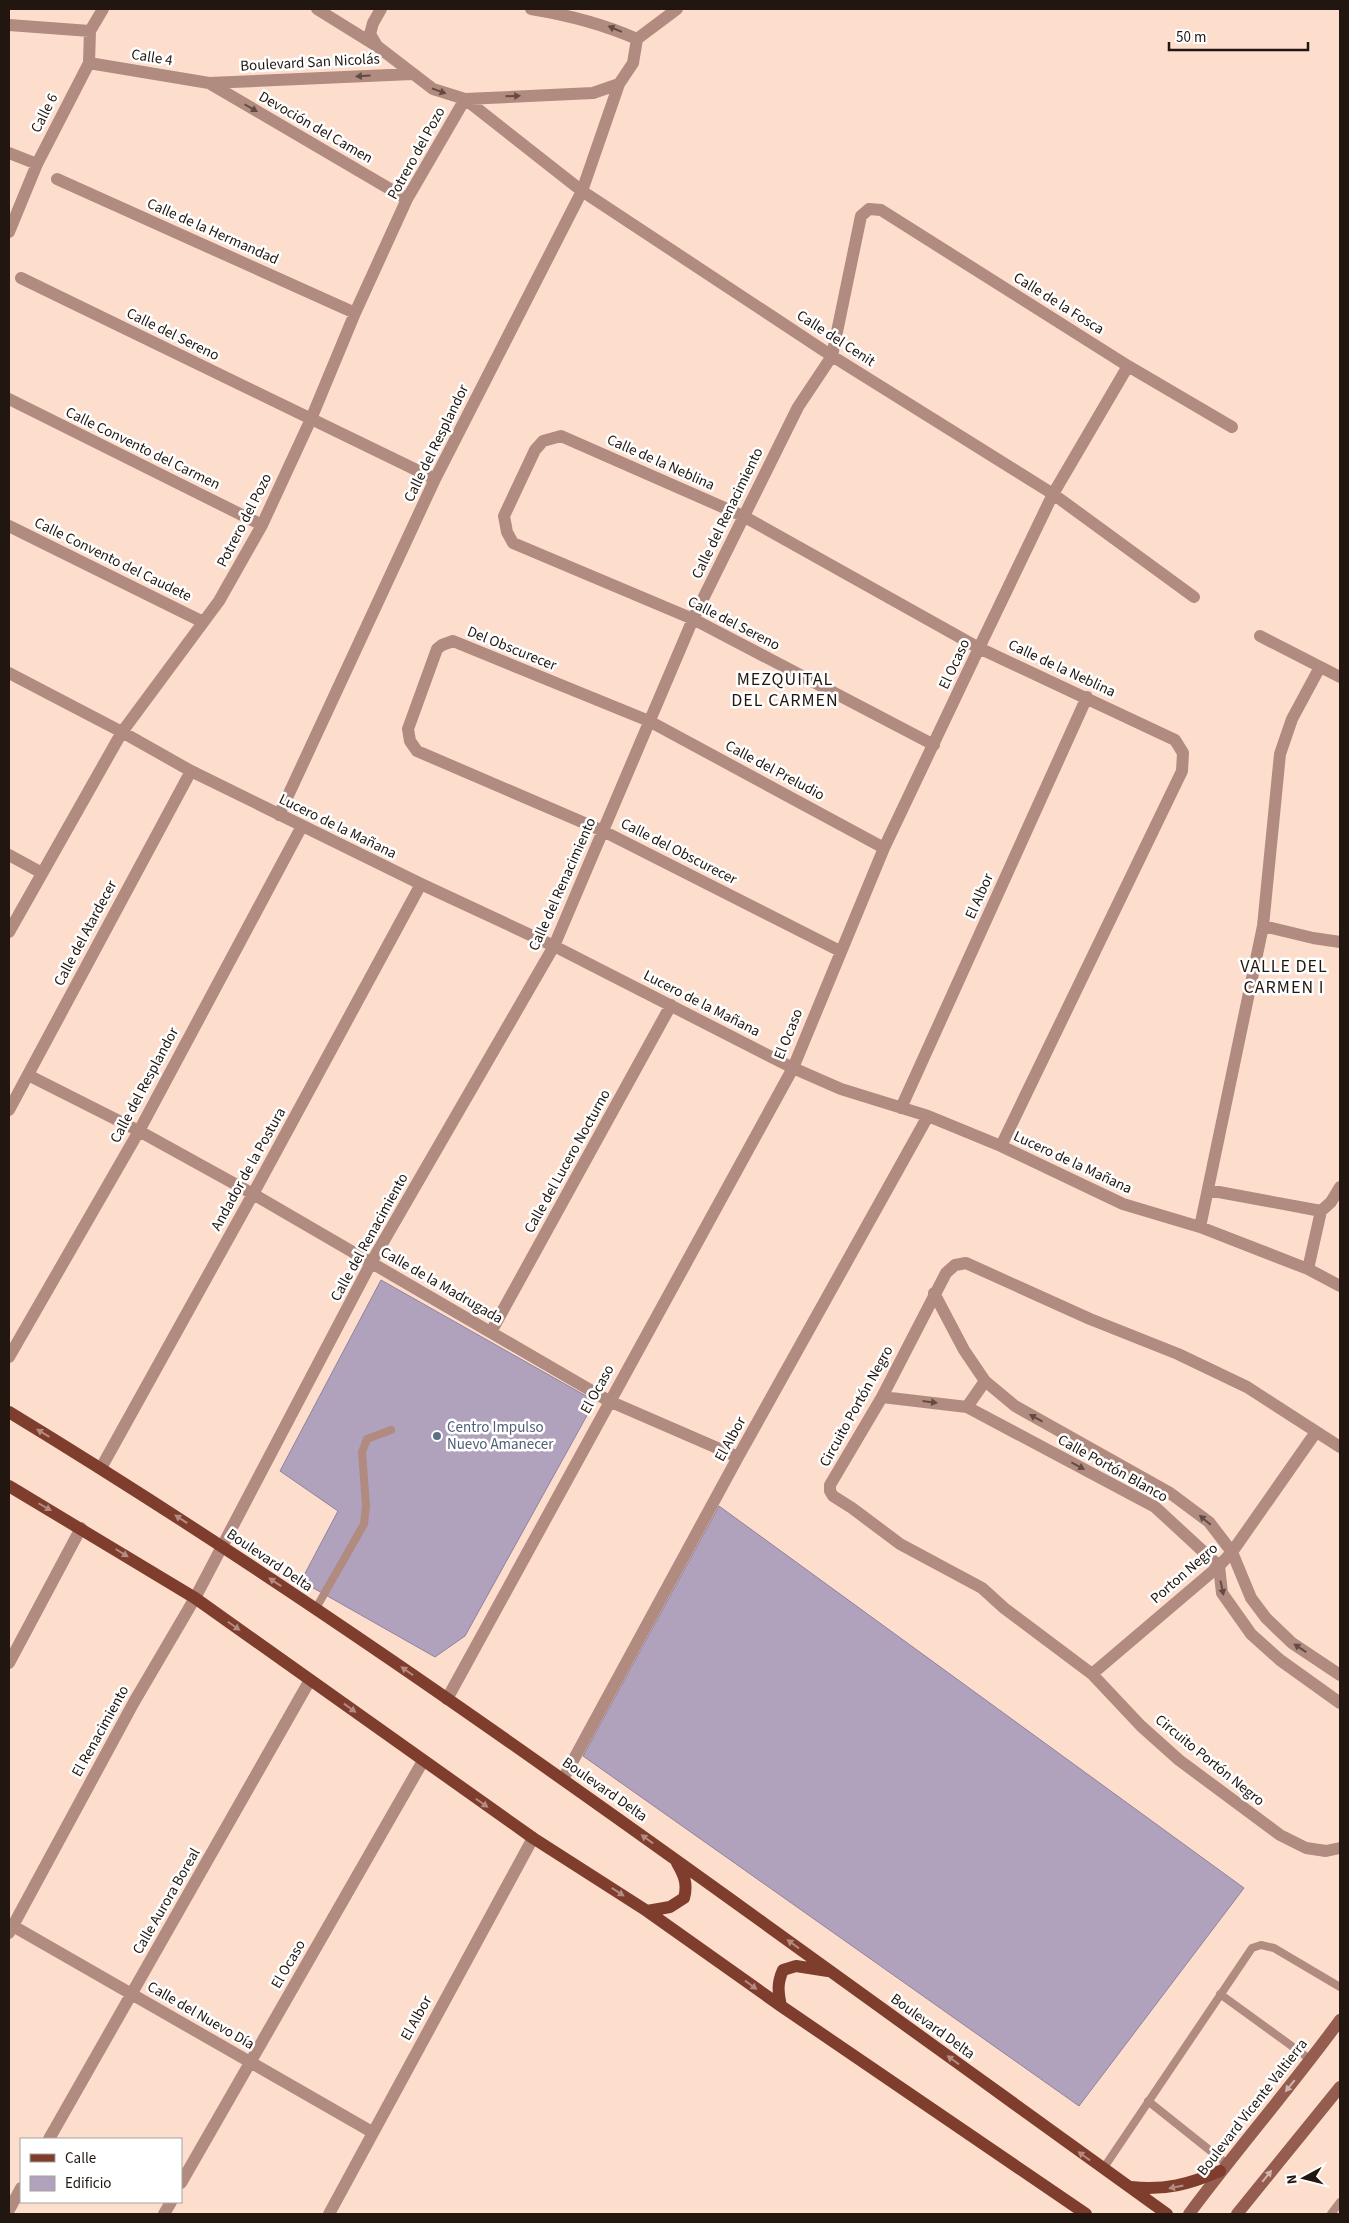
<svg xmlns="http://www.w3.org/2000/svg" width="1349" height="2223" viewBox="0 0 1349 2223" font-family="'Source Sans 3',sans-serif">
	<style>
		.building { fill: #b0a2bd; stroke: #90829d }
		.lines { fill: none; stroke-linecap: round; stroke-linejoin: round }
		.lane { stroke: #b18a80; stroke-width: 8 }
		.street { stroke: #b18a80; stroke-width: 12 }
		.secondary { stroke: #955d50; stroke-width: 12 }
		.primary { stroke: #7f3d2e; stroke-width: 12 }
		.oneway { fill: #624b42 }
		.oneway2 { fill: #b28b82 }
		.oneway3 { fill: #cfb6b0 }
		.service-dot { fill: #5c6f8a; stroke: #fff; stroke-width: 2 }
		.labels { text-anchor: middle; stroke-width: 5; stroke-linejoin: round; paint-order: stroke }
		.street-label { font-size: 15px; fill: #211710; stroke: #fff }
		.service-label { font-size: 15px; fill: #4e5e75; stroke: #fff; text-anchor: start }
		.quarter-label { font-size: 18px; letter-spacing: 1px; fill: #211710; stroke: #fff }
	</style>
	<rect width="100%" height="100%" fill="#fddecc"/>
	<!-- building -->
	<path class="building" d="M381 1280 595 1401 465 1636 435 1657 301 1581 338 1511 280 1471Z
		M719 1506 1244 1888 1079 2106 583 1756Z"/>
	<g class="lines">
		<!-- lane -->
		<path class="lane" d="M315 1610 364 1524 366 1506 362 1452 367 1439 391 1430
			M1220 1994 1311 2060
			M1148 2101 1227 2164
			M1103 2169 1252 1948 1261 1945 1274 1948 1340 1987
			M1331 2214 1340 2202"/>
		<!-- street -->
		<path class="street" d="M317 9 375 45
			M381 9 373 23 370 34 377 46 433 89 465 99 593 93 619 84 633 63 637 39C603 24 568 15 531 9
			M9 25 90 31
			M637 39 677 9
			M89 63 209 83 412 74
			M209 83 407 199
			M465 99 582 191 832 356 1053 494 1194 597
			M9 153 37 164
			M57 179 355 313
			M9 232 37 164 89 63 90 31 103 9
			M21 278 435 479
			M9 399 262 525
			M9 526 203 622
			M1260 636 1340 677
			M9 673 122 732 191 771 421 884 554 946 793 1068 841 1089 928 1116 1001 1146 1123 1204 1200 1227 1308 1269 1340 1286
			M934 745 693 619 513 543 507 532 504 516 535 450 543 441 561 436 743 516 979 648 1175 740 1183 753 1182 771 1001 1146
			M279 815 435 479 582 191 619 84
			M9 855 42 873
			M1263 926 1313 938 1340 942
			M9 932 122 732 219 601 262 525 311 419 355 313 407 199 465 99
			M840 951 603 831 417 751 410 741 408 729 437 649 442 645 453 641 649 721 884 848
			M28 1075 139 1131 253 1194 609 1401 738 1457
			M901 1108 1087 697
			M9 1110 191 771
			M1208 1190 1321 1211 1331 1202 1340 1187
			M1200 1227 1263 926 1280 754 1292 719 1320 667
			M1308 1269 1321 1211
			M934 1293 964 1350 985 1381 1015 1406 1170 1493 1209 1522 1232 1552 1251 1598 1266 1618 1292 1643 1340 1675
			M491 1332 671 1005
			M9 1357 139 1131 302 826
			M882 1397 967 1407 1155 1507 1219 1566 1222 1593 1251 1634 1280 1660 1340 1703
			M967 1407 985 1381
			M1340 1447 1247 1387 1178 1354 1090 1319 966 1263 955 1265 946 1273 882 1397 830 1485V1491L833 1496 852 1508 900 1544 982 1588 1004 1608 1092 1674 1141 1726 1179 1760 1280 1835 1306 1848 1326 1851 1340 1848
			M101 1468 253 1194 421 884
			M9 1663 81 1528
			M1092 1674 1219 1566 1232 1552 1316 1432
			M447 1699 793 1068 884 848 979 648 1053 494 1128 366
			M563 1779 738 1457 928 1116
			M13 1926 372 2132
			M9 1933 134 1702 195 1598 371 1263 554 946 693 619 798 407 832 356 861 216 869 209 881 210 1128 366 1232 427
			M49 2139 310 1680
			M181 2183 423 1761
			M9 2210 21 2188
			M164 2214 171 2202
			M329 2214 533 1838"/>
		<!-- secondary -->
		<path class="secondary" d="M1189 2214C1238 2148 1292 2086 1340 2020
			M1237 2214 1340 2087"/>
		<!-- primary -->
		<path class="primary" d="M9 1412C269 1570 518 1746 765 1924 899 2021 1033 2117 1167 2214
			M9 1486 195 1598 533 1838 647 1911 781 2006 1086 2214
			M647 1911 670 1907 684 1898C688 1884 684 1875 677 1863
			M781 2006C778 1992 777 1983 783 1970L796 1966 828 1971
			M1131 2187C1164 2191 1190 2184 1220 2171"/>
	</g>
	<!-- one-way arrows -->
	<defs><path id="oneway-solid" d="M-6-.8H1V-3.2L6.5 0L1 3.2V.8H-6Z" transform="scale(1.25)"/></defs>
	<g class="oneway">
		<use href="#oneway-solid" transform="translate(615 29) rotate(-157)"/>
		<use href="#oneway-solid" transform="translate(363 76) rotate(177)"/>
		<use href="#oneway-solid" transform="translate(439 91) rotate(20)"/>
		<use href="#oneway-solid" transform="translate(513 96) rotate(-2)"/>
		<use href="#oneway-solid" transform="translate(251 108) rotate(30)"/>
		<use href="#oneway-solid" transform="translate(930 1402) rotate(7)"/>
		<use href="#oneway-solid" transform="translate(1036 1418) rotate(-151)"/>
		<use href="#oneway-solid" transform="translate(1078 1466) rotate(28)"/>
		<use href="#oneway-solid" transform="translate(1205 1520) rotate(-140)"/>
		<use href="#oneway-solid" transform="translate(1222 1588) rotate(78)"/>
		<use href="#oneway-solid" transform="translate(1300 1648) rotate(-146)"/>
	</g>
	<g class="oneway2">
		<use href="#oneway-solid" transform="translate(43 1433) rotate(-149)"/>
		<use href="#oneway-solid" transform="translate(45 1507) rotate(30)"/>
		<use href="#oneway-solid" transform="translate(181 1519) rotate(-147)"/>
		<use href="#oneway-solid" transform="translate(122 1553) rotate(32)"/>
		<use href="#oneway-solid" transform="translate(275 1582) rotate(-146)"/>
		<use href="#oneway-solid" transform="translate(234 1626) rotate(35)"/>
		<use href="#oneway-solid" transform="translate(407 1671) rotate(-145)"/>
		<use href="#oneway-solid" transform="translate(350 1708) rotate(36)"/>
		<use href="#oneway-solid" transform="translate(482 1803) rotate(35)"/>
		<use href="#oneway-solid" transform="translate(647 1839) rotate(-144)"/>
		<use href="#oneway-solid" transform="translate(618 1892) rotate(33)"/>
		<use href="#oneway-solid" transform="translate(793 1944) rotate(-144)"/>
		<use href="#oneway-solid" transform="translate(751 1985) rotate(36)"/>
		<use href="#oneway-solid" transform="translate(953 2060) rotate(-144)"/>
		<use href="#oneway-solid" transform="translate(1084 2156) rotate(-144)"/>
		<use href="#oneway-solid" transform="translate(1176 2187) rotate(169)"/>
	</g>
	<g class="oneway3">
		<use href="#oneway-solid" transform="translate(1290 2086) rotate(129)"/>
		<use href="#oneway-solid" transform="translate(1267 2176) rotate(-51)"/>
	</g>
	<!-- markers -->
	<circle class="service-dot" cx="437" cy="1436" r="5"/>
	<g class="labels">
		<!-- street labels -->
		<g class="street-label">
			<text transform="translate(152 57) rotate(9)" y="5">Calle 4</text>
			<text transform="translate(310 62) rotate(-3)" y="5">Boulevard San Nicolás</text>
			<text transform="translate(44 113) rotate(-63)" y="5">Calle 6</text>
			<text transform="translate(316 127) rotate(30)" y="5">Devoción del Camen</text>
			<text transform="translate(416 153) rotate(-61)" y="5">Potrero del Pozo</text>
			<text transform="translate(213 231) rotate(24)" y="5">Calle de la Hermandad</text>
			<text transform="translate(1059 303) rotate(32)" y="5">Calle de la Fosca</text>
			<text transform="translate(173 334) rotate(26)" y="5">Calle del Sereno</text>
			<text transform="translate(836 338) rotate(33)" y="5">Calle del Cenit</text>
			<text transform="translate(436 443) rotate(-64)" y="5">Calle del Resplandor</text>
			<text transform="translate(143 448) rotate(26)" y="5">Calle Convento del Carmen</text>
			<text transform="translate(661 462) rotate(24)" y="5">Calle de la Neblina</text>
			<text transform="translate(727 513) rotate(-64)" y="5">Calle del Renacimiento</text>
			<text transform="translate(244 520) rotate(-63)" y="5">Potrero del Pozo</text>
			<text transform="translate(113 559) rotate(26)" y="5">Calle Convento del Caudete</text>
			<text transform="translate(734 623) rotate(27)" y="5">Calle del Sereno</text>
			<text transform="translate(512 648) rotate(22)" y="5">Del Obscurecer</text>
			<text transform="translate(954 664) rotate(-65)" y="5">El Ocaso</text>
			<text transform="translate(1062 668) rotate(25)" y="5">Calle de la Neblina</text>
			<text transform="translate(775 770) rotate(28)" y="5">Calle del Preludio</text>
			<text transform="translate(338 826) rotate(26)" y="5">Lucero de la Mañana</text>
			<text transform="translate(679 851) rotate(27)" y="5">Calle del Obscurecer</text>
			<text transform="translate(562 884) rotate(-66)" y="5">Calle del Renacimiento</text>
			<text transform="translate(979 896) rotate(-66)" y="5">El Albor</text>
			<text transform="translate(85 933) rotate(-62)" y="5">Calle del Atardecer</text>
			<text transform="translate(702 1003) rotate(27)" y="5">Lucero de la Mañana</text>
			<text transform="translate(788 1034) rotate(-68)" y="5">El Ocaso</text>
			<text transform="translate(144 1085) rotate(-62)" y="5">Calle del Resplandor</text>
			<text transform="translate(567 1161) rotate(-61)" y="5">Calle del Lucero Nocturno</text>
			<text transform="translate(1073 1162) rotate(25)" y="5">Lucero de la Mañana</text>
			<text transform="translate(248 1169) rotate(-61)" y="5">Andador de la Postura</text>
			<text transform="translate(369 1237) rotate(-61)" y="5">Calle del Renacimiento</text>
			<text transform="translate(442 1285) rotate(30)" y="5">Calle de la Madrugada</text>
			<text transform="translate(597 1389) rotate(-61)" y="5">El Ocaso</text>
			<text transform="translate(856 1406) rotate(-61)" y="5">Circuito Portón Negro</text>
			<text transform="translate(730 1439) rotate(-61)" y="5">El Albor</text>
			<text transform="translate(1113 1468) rotate(29)" y="5">Calle Portón Blanco</text>
			<text transform="translate(270 1560) rotate(34)" y="5">Boulevard Delta</text>
			<text transform="translate(1184 1573) rotate(-41)" y="5">Porton Negro</text>
			<text transform="translate(100 1731) rotate(-61)" y="5">El Renacimiento</text>
			<text transform="translate(1210 1760) rotate(39)" y="5">Circuito Portón Negro</text>
			<text transform="translate(605 1789) rotate(35)" y="5">Boulevard Delta</text>
			<text transform="translate(166 1901) rotate(-60)" y="5">Calle Aurora Boreal</text>
			<text transform="translate(288 1964) rotate(-60)" y="5">El Ocaso</text>
			<text transform="translate(201 2015) rotate(30)" y="5">Calle del Nuevo Día</text>
			<text transform="translate(416 2018) rotate(-61)" y="5">El Albor</text>
			<text transform="translate(933 2026) rotate(36)" y="5">Boulevard Delta</text>
			<text transform="translate(1252 2107) rotate(-52)" y="5">Boulevard Vicente Valtierra</text>
		</g>
		<!-- service labels -->
		<g class="service-label">
			<text x="447" y="1432">Centro Impulso<tspan x="447" dy="17">Nuevo Amanecer</tspan></text>
		</g>
		<!-- quarter labels -->
		<g class="quarter-label">
			<text x="785" y="685">MEZQUITAL<tspan x="785" dy="21">DEL CARMEN</tspan></text>
			<text x="1284" y="972">VALLE DEL<tspan x="1284" dy="21">CARMEN I</tspan></text>
		</g>
	</g>
	<!-- border -->
	<rect width="1349" height="2223" fill="none" stroke="#211710" stroke-width="20"/>
	<!-- legend -->
	<rect x="20" y="2138" width="162" height="65" fill="#ffffff" stroke="#a6a29f"/>
	<rect x="30" y="2154" width="25" height="8" fill="#7f3d2e" stroke="#a6a29f"/>
	<text x="65" y="2163" font-size="15" fill="#211710">Calle</text>
	<rect x="30" y="2176" width="25" height="15" fill="#b0a2bd" stroke="#a6a29f"/>
	<text x="65" y="2188" font-size="15" fill="#211710">Edificio</text>
	<!-- north arrow -->
	<g transform="translate(1304 2178) rotate(263)" stroke="#ffffff" stroke-width="4" paint-order="stroke">
	<path d="M0-4L9 19L0 12L-9 19Z" fill="#211710"/>
	<text y="-8" font-size="14" font-weight="bold" text-anchor="middle" fill="#211710">N</text>
	</g>
	<!-- scale -->
	<path d="M1169 42v8h139v-8" fill="none" stroke="#211710" stroke-width="2.5"/>
	<text x="1176" y="42" font-size="15" fill="#211710" stroke="#ffffff" stroke-width="4" paint-order="stroke">50 m</text>
</svg>
